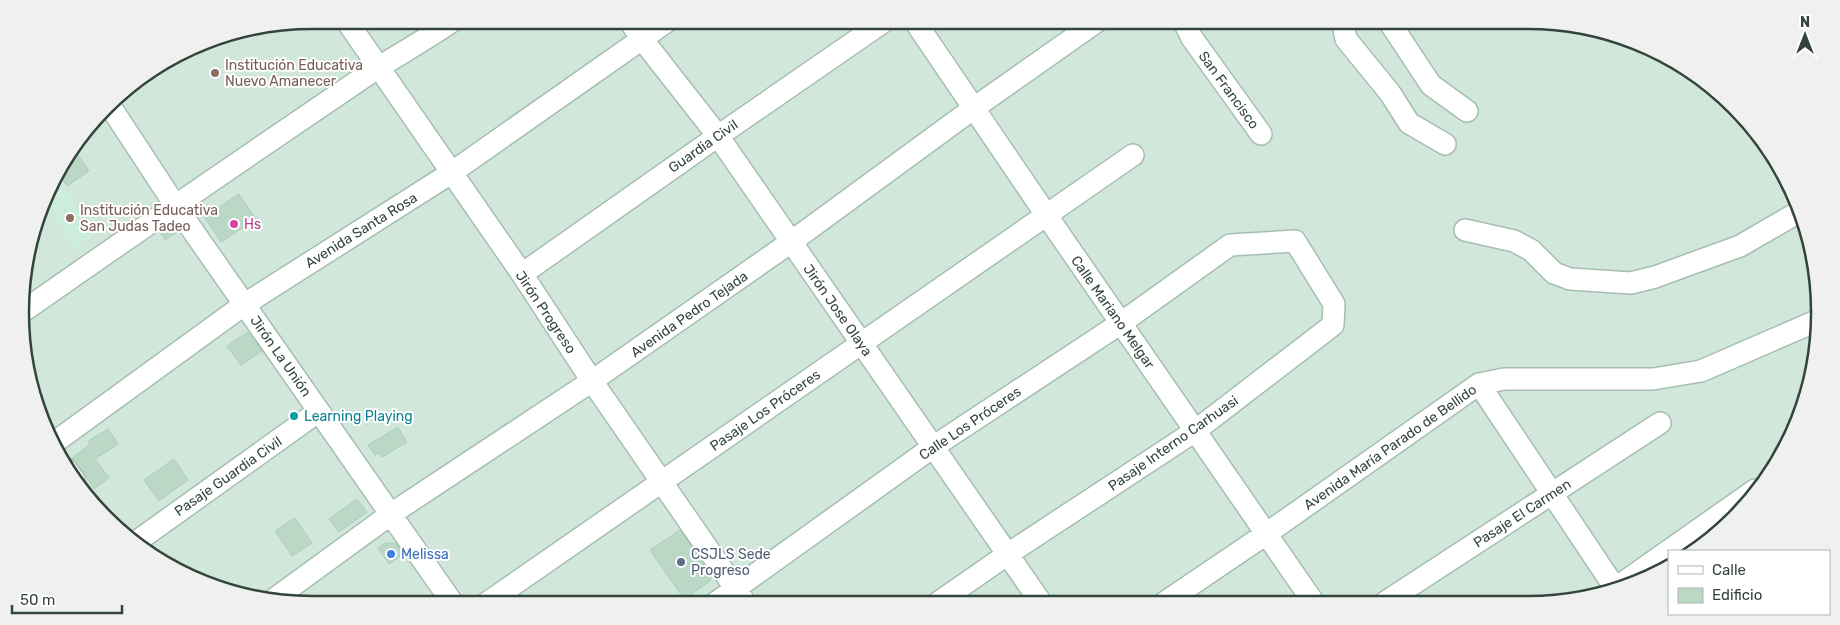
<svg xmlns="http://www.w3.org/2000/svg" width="1840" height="625" viewBox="0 0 1840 625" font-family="Rubik,sans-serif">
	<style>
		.residential { fill: #d1e7dc }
		.education { fill: #cceddd }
		.building { fill: #bbd8c7; stroke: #abd0ba }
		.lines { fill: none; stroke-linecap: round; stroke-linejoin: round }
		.minor-casing { stroke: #a6beb1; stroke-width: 24 }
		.minor { stroke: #fff; stroke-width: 21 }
		.education-dot { fill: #8d6e63; stroke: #fff; stroke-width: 2 }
		.hotel-dot { fill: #d1479c; stroke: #fff; stroke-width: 2 }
		.culture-dot { fill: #0f9aa8; stroke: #fff; stroke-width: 2 }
		.shop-dot { fill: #3f7fe0; stroke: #fff; stroke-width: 2 }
		.service-dot { fill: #5c6f8a; stroke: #fff; stroke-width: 2 }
		.labels { text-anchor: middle; stroke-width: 4; stroke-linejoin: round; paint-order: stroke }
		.education-label { font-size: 14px; fill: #785e54; stroke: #fff; text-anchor: start }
		.street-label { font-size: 14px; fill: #33453a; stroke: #fff }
		.hotel-label { font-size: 14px; fill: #b23c85; stroke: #fff; text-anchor: start }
		.culture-label { font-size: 14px; fill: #0d838f; stroke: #fff; text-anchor: start }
		.shop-label { font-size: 14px; fill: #366cbe; stroke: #fff; text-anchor: start }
		.service-label { font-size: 14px; fill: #4e5e75; stroke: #fff; text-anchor: start }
		.rim { fill: none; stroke: #33453a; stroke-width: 2.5 }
	</style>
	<rect width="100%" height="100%" fill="#e3f3eb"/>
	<!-- residential -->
	<path class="residential" d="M313 20H1527L1603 30 1705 80 1781 166 1817 274 1810 388 1781 459 1721 532 1692 551H1669V567L1657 575 1566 602 313 605 237 595 150 556 69 475 30 388 22 275 50 183 119 93 201 42Z"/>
	<!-- education -->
	<path class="education" d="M56 176 96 233 75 248 44 203 50 183Z"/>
	<!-- building -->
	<path class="building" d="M75 150 89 171 67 186 58 172Z
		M239 194 256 219 221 242 204 217Z
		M172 223 178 232 165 240 160 231Z
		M248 332 262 351 241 365 227 346Z
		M398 427 407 442 382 457 379 453 375 455 368 445Z
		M108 429 118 444 95 459 109 478 94 489 84 473 72 458 90 444 88 441Z
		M174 459 188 480 159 501 144 480Z
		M357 499 367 512 339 532 329 519Z
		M295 518 312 543 292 556 275 531Z
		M680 530 711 575 710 581 684 599 650 550Z
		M385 543 397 544 403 554 389 564 378 548Z"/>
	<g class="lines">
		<!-- minor casing -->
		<g class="minor-casing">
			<path id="minor" d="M346 20 522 274 592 381 746 604
				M629 20 642 39 718 136 1042 604
				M914 20 1047 216 1314 603
				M1183 20 1192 38 1261 134
				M1342 20 1346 39 1390 93 1409 123 1445 144
				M1391 20 1392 26 1431 85 1467 111
				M110 106 175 205 454 605
				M1465 230 1514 241 1531 250 1554 273 1570 279 1631 283 1655 277 1740 246 1797 213
				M522 274 718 136 886 20
				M25 310C136 232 249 155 361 79 392 58 424 41 454 20
				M1479 384 1615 588
				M55 442 245 304 451 173 669 20
				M66 469 74 480
				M136 542 319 411
				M1617 587 1755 490
				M273 600 391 514 592 381 791 242 974 108 1099 20
				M1164 603 1266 534 1479 384 1504 379H1653L1701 371 1814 322
				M1384 603 1660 423
				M714 604 933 447 1121 323 1230 245 1295 241 1334 304 1333 325 1195 431 1008 554 936 604
				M484 605 1133 155"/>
		</g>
		<!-- minor -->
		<use href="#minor" class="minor"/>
	</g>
	<!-- markers -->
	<g class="education-dot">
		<circle cx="215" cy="73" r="5"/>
		<circle cx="70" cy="218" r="5"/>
	</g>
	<circle class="hotel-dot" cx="234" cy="224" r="5"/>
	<circle class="culture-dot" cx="294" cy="416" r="5"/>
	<circle class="shop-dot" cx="391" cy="554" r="5"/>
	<circle class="service-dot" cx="681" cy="562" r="5"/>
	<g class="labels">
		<!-- education labels -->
		<g class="education-label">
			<text x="225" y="70">Institución Educativa<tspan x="225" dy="16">Nuevo Amanecer</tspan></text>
			<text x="80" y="215">Institución Educativa<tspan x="80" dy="16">San Judas Tadeo</tspan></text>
		</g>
		<!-- street labels -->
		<g class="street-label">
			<text transform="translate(1229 90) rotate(54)" y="5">San Francisco</text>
			<text transform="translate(703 146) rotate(-35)" y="5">Guardia Civil</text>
			<text transform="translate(361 230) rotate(-32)" y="5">Avenida Santa Rosa</text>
			<text transform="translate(838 310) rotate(55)" y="5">Jirón Jose Olaya</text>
			<text transform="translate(546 312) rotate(56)" y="5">Jirón Progreso</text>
			<text transform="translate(1113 312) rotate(55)" y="5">Calle Mariano Melgar</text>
			<text transform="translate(689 314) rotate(-35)" y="5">Avenida Pedro Tejada</text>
			<text transform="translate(281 356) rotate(55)" y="5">Jirón La Unión</text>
			<text transform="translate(765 410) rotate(-35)" y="5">Pasaje Los Próceres</text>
			<text transform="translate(970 423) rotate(-34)" y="5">Calle Los Próceres</text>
			<text transform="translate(1173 443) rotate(-35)" y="5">Pasaje Interno Carhuasi</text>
			<text transform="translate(1390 447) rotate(-35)" y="5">Avenida María Parado de Bellido</text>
			<text transform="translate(228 476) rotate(-35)" y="5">Pasaje Guardia Civil</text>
			<text transform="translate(1522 513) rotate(-33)" y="5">Pasaje El Carmen</text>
		</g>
		<!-- hotel labels -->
		<g class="hotel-label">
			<text x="244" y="229">Hs</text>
		</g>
		<!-- culture labels -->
		<g class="culture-label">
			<text x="304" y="421">Learning Playing</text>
		</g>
		<!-- shop labels -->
		<g class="shop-label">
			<text x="401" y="559">Melissa</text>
		</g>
		<!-- service labels -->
		<g class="service-label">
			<text x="691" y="559">CSJLS Sede<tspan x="691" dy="16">Progreso</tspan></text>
		</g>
	</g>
	<!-- crop -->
	<path d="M0 0H1840V625H0ZM312 29H1528A283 283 0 0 1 1811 312V313A283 283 0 0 1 1528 596H312A283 283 0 0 1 29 313V312A283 283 0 0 1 312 29Z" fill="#eff0ef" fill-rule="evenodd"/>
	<path class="rim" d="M312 29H1528A283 283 0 0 1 1811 312V313A283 283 0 0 1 1528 596H312A283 283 0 0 1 29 313V312A283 283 0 0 1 312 29Z"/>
	<!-- legend -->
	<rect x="1668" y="550" width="162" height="65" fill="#ffffff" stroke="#adb5b0"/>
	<rect x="1678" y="566" width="25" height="8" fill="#ffffff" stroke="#adb5b0"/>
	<text x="1712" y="575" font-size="15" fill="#33453a">Calle</text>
	<rect x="1678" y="588" width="25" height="15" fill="#bbd8c7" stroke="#adb5b0"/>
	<text x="1712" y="600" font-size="15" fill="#33453a">Edificio</text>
	<!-- north arrow -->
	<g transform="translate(1805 35)" stroke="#ffffff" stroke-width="4" paint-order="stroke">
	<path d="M0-4L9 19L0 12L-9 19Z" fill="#33453a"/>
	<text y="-8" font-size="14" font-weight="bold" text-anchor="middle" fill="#33453a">N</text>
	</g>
	<!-- scale -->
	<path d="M12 605v8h110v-8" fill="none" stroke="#33453a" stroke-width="2.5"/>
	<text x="20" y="605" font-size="15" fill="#33453a" stroke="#ffffff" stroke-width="4" paint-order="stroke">50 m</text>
</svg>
